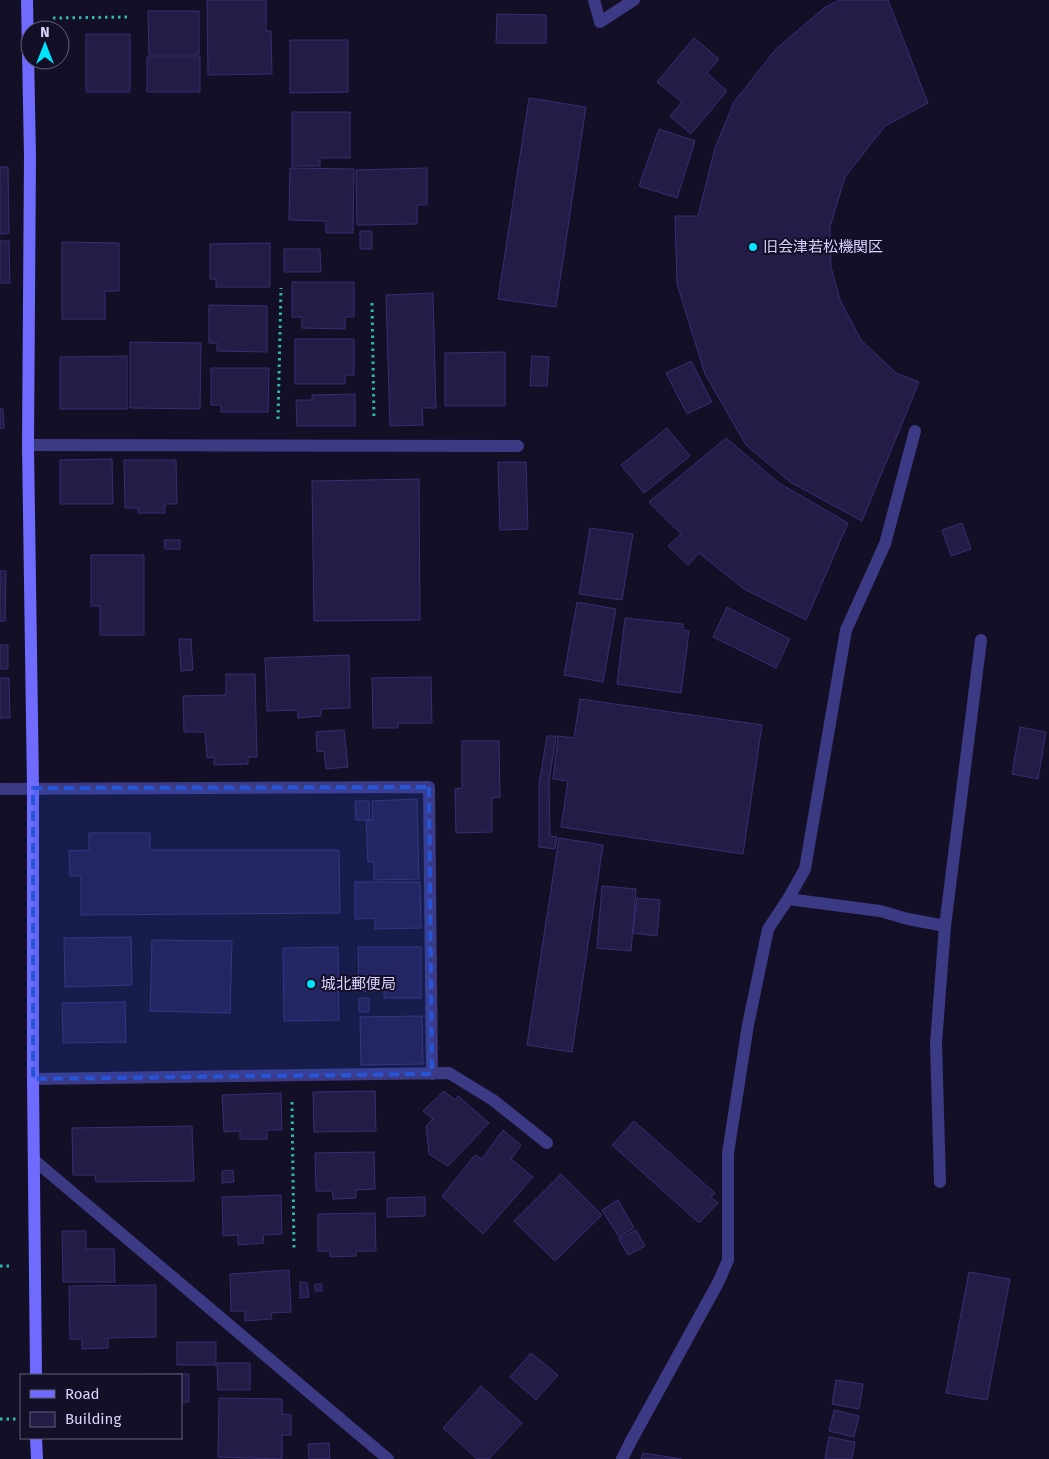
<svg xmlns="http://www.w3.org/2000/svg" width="1049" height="1459" viewBox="0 0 1049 1459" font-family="'Fira Sans','Noto Sans JP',sans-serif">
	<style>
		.building { fill: #241b47; stroke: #3b2d73 }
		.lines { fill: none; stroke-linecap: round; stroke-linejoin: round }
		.path { stroke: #2fb8b0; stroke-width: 3; stroke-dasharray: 2.5 4; stroke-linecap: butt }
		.lane { stroke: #3d3a85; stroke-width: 12 }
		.street { stroke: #3d3a85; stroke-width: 12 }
		.secondary { stroke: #6f6bff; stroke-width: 12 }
		.marked { fill: #2655da; fill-opacity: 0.2; stroke: #2655da; stroke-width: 4; stroke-dasharray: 10 6; stroke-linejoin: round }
		.poi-dot { fill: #00e5ff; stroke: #130f26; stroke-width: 2 }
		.labels { text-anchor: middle; stroke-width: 4; stroke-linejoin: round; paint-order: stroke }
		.poi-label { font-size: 15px; fill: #d9d4ff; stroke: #130f26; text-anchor: start }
	</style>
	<rect width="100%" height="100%" fill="#130f26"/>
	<!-- building -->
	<path class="building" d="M207 0H266V31H271L272 74 208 75Z
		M839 0H888L928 103 885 126 845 177 830 227 831 267 840 300 861 340 896 373 919 382 862 521 790 482 746 445 705 374 677 284 675 216H698L715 148 734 102 776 49 824 8Z
		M148 11H199V55H149Z
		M497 14 546 15V43H496Z
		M86 34H130V92H86Z
		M694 38 719 59 707 73 727 91 691 134 670 116 682 102 657 82Z
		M290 40H348V92L290 93Z
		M147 57H200V92H147Z
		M529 98 586 107 556 307 498 299Z
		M292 112H350V158H320V166H292Z
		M659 129 695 141 677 198 639 186Z
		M0 167H8L9 233 0 234Z
		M290 168 354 169 353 233H326V221L289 220Z
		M427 168V205H417V224L357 225 356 170Z
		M360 231H372V249H360Z
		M0 241H9L10 283H0Z
		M62 242 119 243V291H105V319H62Z
		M270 243V287H216V279H210V244Z
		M284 249H320L321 272H284Z
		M292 282H354V317H345V329L302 328V317H292Z
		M433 293 436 408H422L423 425 390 426 386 295Z
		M209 305 267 306V352L217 351V343H209Z
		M295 339H354V375H345V384H295Z
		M130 342 201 343 200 409 130 408Z
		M505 352V406H445V353Z
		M127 356V409H60V357Z
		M532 356 549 357 547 386H530Z
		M691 361 712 402 687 414 666 373Z
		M211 368H269L268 412H221V405H211Z
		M355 394V426H297L296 400H312V395Z
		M0 409H3L4 428 0 429Z
		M667 428 690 456 644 493 621 465Z
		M726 438 779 483 848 523 806 620 744 589 699 553 688 565 668 546 681 534 649 502Z
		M112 459 113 504H60V460Z
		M124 460H176L177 504H165V513H138V508H125Z
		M498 462H526L528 529 500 530Z
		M419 479 420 620 314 621 312 481Z
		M962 523 971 549 951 556 942 530Z
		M590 528 633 534 622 600 579 594Z
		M164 540H180V549H165Z
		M91 555H144V635H100V606H91Z
		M0 571H6L5 621H0Z
		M577 602 616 609 603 682 564 675Z
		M727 607 790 639 776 668 713 637Z
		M625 618 683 624V630L689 631 681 693 617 684Z
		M179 639H191L193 670 181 671Z
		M0 645H8V669H0Z
		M349 655 350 708 321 709V716L298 718V710L267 711 265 658Z
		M226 674H255L257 757H248V764L214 765V757L207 758 205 732H184L183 696 226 695Z
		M431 677 432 723H398V728H373L372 678Z
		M0 678H9L10 718H0Z
		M580 699 762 725 743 854 561 827 568 781 553 779 558 736 574 738Z
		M1020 727 1046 732 1038 779 1012 774Z
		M344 730 348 767 326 769 324 751 317 752 316 732Z
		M547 736H556L549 782 550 836 557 837 555 849 539 847V785Z
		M462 741H499L500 797 492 798V832L456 833 455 789 462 788Z
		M417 799 419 879 374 880V862H368L366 820H373L372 801Z
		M355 801H369L370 820H356Z
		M89 833H150V850H339L340 913 81 915V876H70L69 851 89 850Z
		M559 838 603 845 572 1052 527 1045Z
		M355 882H420L421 928 375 929V918L355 919Z
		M602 886 636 889 631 951 597 948Z
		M637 898 660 900 657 936 633 933Z
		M131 937 132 985 65 987 64 938Z
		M152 940 232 941 230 1013 150 1011Z
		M338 947 339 1020 284 1021 283 948Z
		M358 947H421V998H384V991H359Z
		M359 998H369V1012H359Z
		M125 1002 126 1042 63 1043 62 1003Z
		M422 1016 423 1064 361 1065 360 1017Z
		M375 1091 376 1131 314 1132 313 1092Z
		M444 1091 455 1100 458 1096 489 1123 448 1166 429 1154 426 1126 433 1119 423 1111Z
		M281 1093 282 1130H267V1139H240V1131L224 1132 222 1095Z
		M634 1121 715 1193 711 1197 718 1203 699 1223 612 1145Z
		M192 1126 194 1181 96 1182 95 1175H73L72 1128Z
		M503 1130 521 1145 511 1159 533 1177 483 1234 442 1196 475 1155 482 1159Z
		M374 1152 375 1189 356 1190V1198L333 1199 332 1191H316L315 1153Z
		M233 1170 234 1182 222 1183V1171Z
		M561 1174 602 1215 555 1261 514 1221Z
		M281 1195 282 1234 263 1235 264 1243 238 1245V1235L223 1236 222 1197Z
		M425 1197V1216L387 1217V1198Z
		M618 1200 634 1228 619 1237 602 1210Z
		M375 1213 376 1251H356V1256L330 1257V1251H318V1214Z
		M636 1230 645 1246 628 1255 619 1239Z
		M62 1231H86V1249H114L115 1282H63Z
		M289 1270 291 1312 271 1313 272 1319 245 1321V1311H231L230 1274Z
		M969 1272 1010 1279 987 1400 946 1393Z
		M300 1282 307 1283 309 1297 300 1298Z
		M315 1284H322V1291H315Z
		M156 1285V1337L108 1338V1348L82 1349V1339H70L69 1286Z
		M177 1342H216V1365H177Z
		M531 1353 558 1375 536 1400 510 1377Z
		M217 1363H250V1390H218Z
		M148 1374H189V1402H181V1375H148Z
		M836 1380 863 1384 859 1409 832 1404Z
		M481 1386 522 1423 489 1459H477L443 1428Z
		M219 1398 282 1399V1414L291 1415V1435H282V1459L218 1457Z
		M834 1410 859 1416 854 1437 829 1431Z
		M829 1437 855 1442 852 1459H825Z
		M329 1443 330 1459H309L308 1444Z
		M643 1453 682 1459H641Z"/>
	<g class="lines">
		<!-- path -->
		<path class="path" d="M53 18 129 17
			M372 303 374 420
			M278 419 281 288
			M292 1102 294 1251
			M0 1266H10
			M0 1419H18"/>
		<!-- lane -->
		<path class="lane" d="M788 899 880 911 908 919 945 926
			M940 1182 936 1043 945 926 981 640
			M622 1459 631 1441 719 1281 728 1260V1153L748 1025 768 929 788 899 805 869 846 630 885 544 915 431"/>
		<!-- street -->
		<path class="street" d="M594 0 600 22 634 0
			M28 445 518 446
			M0 789 429 787 432 1074
			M33 1079 449 1073 493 1100 547 1143
			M34 1160 388 1459"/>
		<!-- secondary -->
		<path class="secondary" d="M27 0 30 156 28 445 33 788V1079L36 1375
			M36 1438 37 1459"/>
	</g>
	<!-- marked area -->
	<path class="marked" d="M429 787 432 1074 33 1079V788Z"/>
	<!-- markers -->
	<g class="poi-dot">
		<circle cx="753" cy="247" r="5"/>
		<circle cx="311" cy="984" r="5"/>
	</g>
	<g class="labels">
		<!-- poi labels -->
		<g class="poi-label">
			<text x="763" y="252">旧会津若松機関区</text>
			<text x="321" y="989">城北郵便局</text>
		</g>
	</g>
	<!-- legend -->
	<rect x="20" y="1374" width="162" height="65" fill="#130f26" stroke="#625e7d"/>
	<rect x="30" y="1390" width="25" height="8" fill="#6f6bff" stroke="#625e7d"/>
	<text x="65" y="1399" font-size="15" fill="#d9d4ff">Road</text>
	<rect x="30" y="1412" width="25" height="15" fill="#241b47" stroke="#625e7d"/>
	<text x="65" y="1424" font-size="15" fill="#d9d4ff">Building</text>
	<!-- north arrow -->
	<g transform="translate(45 45)"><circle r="24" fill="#130f26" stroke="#625e7d"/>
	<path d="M0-4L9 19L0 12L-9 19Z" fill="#00e5ff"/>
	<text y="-8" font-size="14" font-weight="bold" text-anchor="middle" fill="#d9d4ff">N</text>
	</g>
</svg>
